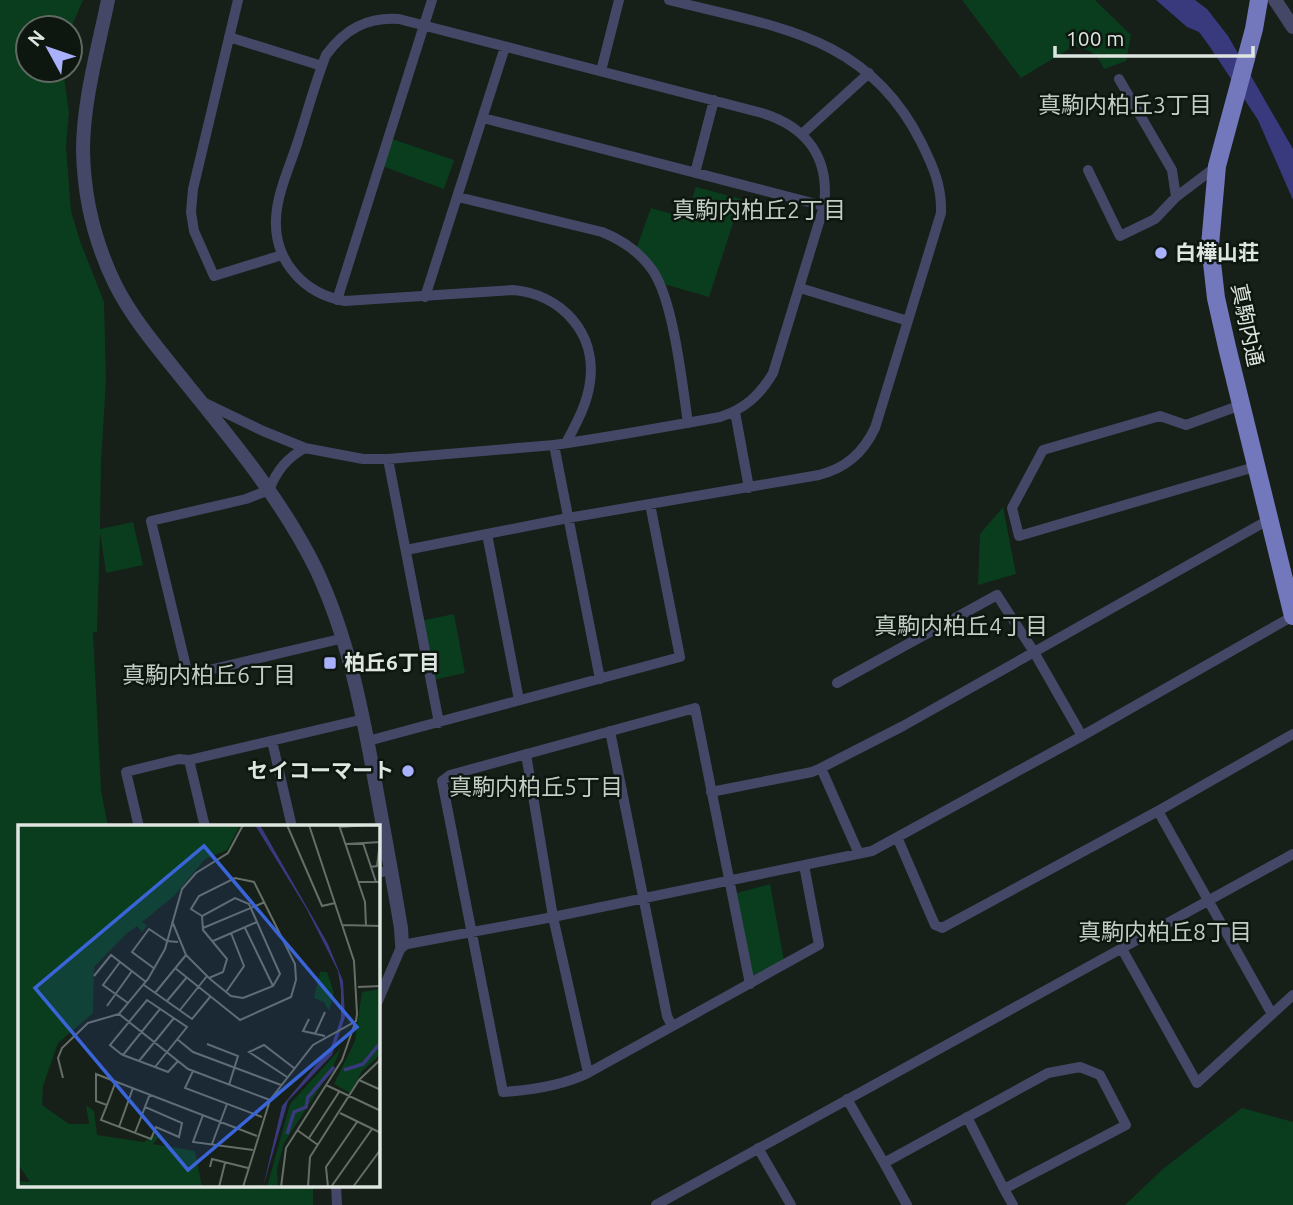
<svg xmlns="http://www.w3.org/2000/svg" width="1293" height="1205" viewBox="0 0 1293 1205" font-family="Ubuntu,'Noto Sans JP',sans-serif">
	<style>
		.green { fill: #0a3d1d }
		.water { fill: #39397e }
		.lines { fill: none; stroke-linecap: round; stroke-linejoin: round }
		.minor { stroke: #444765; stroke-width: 10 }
		.tertiary { stroke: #444765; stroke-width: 14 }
		.trunk { stroke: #7378bc; stroke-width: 18 }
		.poi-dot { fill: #a9b0fc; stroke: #0d160f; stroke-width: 2.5 }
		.labels { text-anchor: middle; stroke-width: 5; stroke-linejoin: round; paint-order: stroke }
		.poi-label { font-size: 21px; font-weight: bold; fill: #dfe5e0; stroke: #0d160f; text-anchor: start }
		.street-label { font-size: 21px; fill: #dfe5e0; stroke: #0d160f }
		.neighbourhood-label { font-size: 23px; fill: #c2cdc4; stroke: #0d160f }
		.inset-river { fill: none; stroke: #39397e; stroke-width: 3.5 }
		.inset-road { fill: none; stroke: #666e68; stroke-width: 2 }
		.view { fill: #3a65d9; fill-opacity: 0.15; stroke: #3a65d9; stroke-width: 3.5 }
		.inset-edge { fill: none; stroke: #dfe5e0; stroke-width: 3.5 }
	</style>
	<rect width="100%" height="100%" fill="#161f18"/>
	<!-- green -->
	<path class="green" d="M0 0H83L71 28H28V70H63L69 112 66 146 71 211 80 241 104 302 106 380 101 462 100 529 133 522 143 565 106 573 100 533 97 632H93L101 790 108 827H19V1186H313V1205H0Z
		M962 0H1095L1131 35 1126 61 1104 69C1098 54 1090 50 1074 46L1021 78Z
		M392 139 454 160 444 189 382 166Z
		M696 187 741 199 709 297 660 283 635 252 651 208 686 218Z
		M1003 507 1016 574 978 585 980 534Z
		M454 614 465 673 433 680 420 621Z
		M770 884 784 961 755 977 748 975 737 893Z
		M1242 1108 1293 1122V1205H1125L1164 1168Z"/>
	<!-- water -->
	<path class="water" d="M1156 0H1195L1207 9 1228 36 1293 149V200L1258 120 1210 47 1199 32 1187 27Z"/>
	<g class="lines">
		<!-- minor -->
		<path class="minor" d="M238 0 193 189 191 212 194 231 214 276 282 255
			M229 37 322 66
			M601 71 619 0
			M1119 79 1172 170 1176 197
			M483 118 824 206
			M802 134 869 73
			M1088 170 1120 236 1155 219 1176 197 1217 166
			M695 173 714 100
			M458 197 602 232C622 240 640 252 653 271 674 303 682 383 688 423
			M800 288 908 321
			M425 297 505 47
			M337 300 432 0
			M203 402 263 431 305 448 363 459H388L554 445C610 437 665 427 720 417 745 409 760 395 773 373L824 206C830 158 807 127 762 113L399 19C367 17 345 29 326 55 315 83 307 113 298 141 290 166 277 193 276 219 274 261 304 294 345 301L513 290C561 294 597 333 590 382 587 405 576 424 566 443
			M1241 405 1186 425 1160 416 1043 450 1012 508 1019 536 1258 466
			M735 412 749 488
			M554 445 600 679
			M305 448C287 458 277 470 269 490L246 499 151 521 188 675 344 638
			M388 459 439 723
			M487 534 519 700
			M406 550 568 518 819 475C846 468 863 453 875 428L941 213C942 186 933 166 921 142 867 34 774 27 669 0
			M837 683 997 595 1034 652 1082 736
			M610 731 667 1016 672 1026
			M272 741 292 827
			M368 741 680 657 650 504
			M526 754 553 917 588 1073
			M189 760 205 827
			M821 768 859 854
			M711 792 812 772 821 768 903 726 1270 519
			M1158 811 1272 1014
			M139 827 126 772 179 759 189 760 364 719
			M897 837 935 925 942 928 1158 811 1293 734
			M378 873 391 870
			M1122 949 1197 1083 1293 995
			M750 984 695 708 450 775 442 781 503 1092C532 1090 562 1086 588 1073 665 1030 742 988 819 945L804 865
			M378 1001 402 945 553 917 872 851 1082 736 1293 616
			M847 1099 884 1163 1048 1073 1080 1067 1100 1075 1126 1125 1004 1189 1013 1205
			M967 1117 1004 1189
			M758 1148 791 1205
			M884 1163 907 1205
			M336 1186 337 1205
			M656 1205 1293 854"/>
		<!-- tertiary -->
		<path class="tertiary" d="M108 0C98 49 83 101 83 151 84 197 95 243 115 284 134 322 163 354 189 387 236 445 283 502 316 569 348 637 362 709 375 782 384 831 393 880 401 928L402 945
			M1275 0 1293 27"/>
		<!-- trunk -->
		<path class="trunk" d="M1259 0 1254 29 1217 166 1210 245 1216 298 1227 347 1293 616"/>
	</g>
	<!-- markers -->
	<g class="poi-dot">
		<circle cx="1161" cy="253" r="7"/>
		<rect x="323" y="656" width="14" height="14" rx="3.5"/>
		<circle cx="408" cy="771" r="7"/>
	</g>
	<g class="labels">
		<!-- poi labels -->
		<g class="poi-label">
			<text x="1175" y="260">白樺山荘</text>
			<text x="344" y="670">柏丘6丁目</text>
			<text x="394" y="778" text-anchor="end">セイコーマート</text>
		</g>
		<!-- street labels -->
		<g class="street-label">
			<text transform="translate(1247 325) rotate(78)" y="7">真駒内通</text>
		</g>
		<!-- neighbourhood labels -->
		<g class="neighbourhood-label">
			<text x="1125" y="113">真駒内柏丘3丁目</text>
			<text x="759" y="218">真駒内柏丘2丁目</text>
			<text x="961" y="634">真駒内柏丘4丁目</text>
			<text x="209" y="683">真駒内柏丘6丁目</text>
			<text x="536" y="795">真駒内柏丘5丁目</text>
			<text x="1165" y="940">真駒内柏丘8丁目</text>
		</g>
	</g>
	<!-- overview -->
	<g transform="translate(18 825)">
		<rect width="362" height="362" fill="#161f18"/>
		<path d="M0 0H222L209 25 187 34 156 71 124 97 129 101 124 107 119 101 108 109 76 142 75 188 40 218 25 261 24 280 51 299H71L68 280 76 286 79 310 126 317 136 310 141 312 135 319 177 326 184 362H0V356L12 357 0 339ZM302 147H309L316 168 311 186 306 177 296 173ZM362 164V230L344 246 332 268 316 259 337 216 344 167ZM323 223 314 244 266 318 259 344 260 362H249L272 279Z" fill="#0a3d1d"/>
		<path d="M237 0H242L310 119 325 156 327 192 314 230 270 276 245 362 264 281 313 222 323 193V165L320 146 288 83Z" fill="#39397e"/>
		<path class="inset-river" d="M326 245 345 239 363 217M269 309 276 287 288 282 290 272 316 242"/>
		<path class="inset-road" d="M269 0 304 81 317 78M321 0 347 77 348 101M322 2 349 0M345 18 358 57M328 19 363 17M352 42 359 41 362 17M340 57H363M154 96 168 130 191 153 197 158 213 171 225 173 255 161 262 149 231 79 217 73 184 91 185 105 209 134 205 147 191 153M324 100 363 101M185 103 247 77M227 103 255 161M195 116 239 97M102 137 85 160 110 178M157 143 222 195 273 172 278 155 277 139 236 57 217 53 181 71 173 84 184 91M137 144 114 127 131 104 149 116 160 117M76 151 93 130 128 157M126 160 174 194 192 172M340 162 363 161M208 167 226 141 213 108M137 168 168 130M149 176 169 152M89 181 114 146M162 185 189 151M101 189 170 244 252 275M291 194 285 206 307 211M297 209 307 187M159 214 175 227 263 260M189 219 220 231 211 260M105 230 142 184M121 236 156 193M137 242 169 202 129 175 92 220 103 229 105 230 137 242 150 247 160 236M175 246 167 263 244 292M269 252 231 227 246 220 276 243M45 253 40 233 44 223 70 198 101 189 130 154 147 124 164 64 178 48 210 28 225 0M341 255 363 234M308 260 363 286M132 269 127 282 164 298 161 312 138 302 133 314 83 295 89 280 78 276V249L239 311M89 280 98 256M322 288 363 308M185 290 175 317 235 325M101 302 115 263M279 305 300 320M117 308 127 282M291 313 321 267M194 319 209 279M192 342 194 334 230 343M201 362 207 338M225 362 252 275 295 220 338 196 339 189 336 136 291 0M263 362 268 323 324 235 337 198M290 362 292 332 341 255 363 265M310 362 308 342 339 297M313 362 354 304M335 362 363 324"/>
		<path class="view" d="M186 21 339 202 170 345 17 163Z"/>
		<rect width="362" height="362" class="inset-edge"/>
	</g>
	<!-- north arrow -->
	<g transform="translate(49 49) rotate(310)"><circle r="33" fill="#0d160f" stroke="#616963" stroke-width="2"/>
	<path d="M0-5L12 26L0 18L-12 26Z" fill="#a9b0fc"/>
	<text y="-10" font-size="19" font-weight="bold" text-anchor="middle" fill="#dfe5e0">N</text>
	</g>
	<!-- scale -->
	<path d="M1055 46v10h198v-10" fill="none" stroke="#dfe5e0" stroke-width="3.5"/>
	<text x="1066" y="46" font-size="21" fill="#dfe5e0" stroke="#0d160f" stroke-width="5" paint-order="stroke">100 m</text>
</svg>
